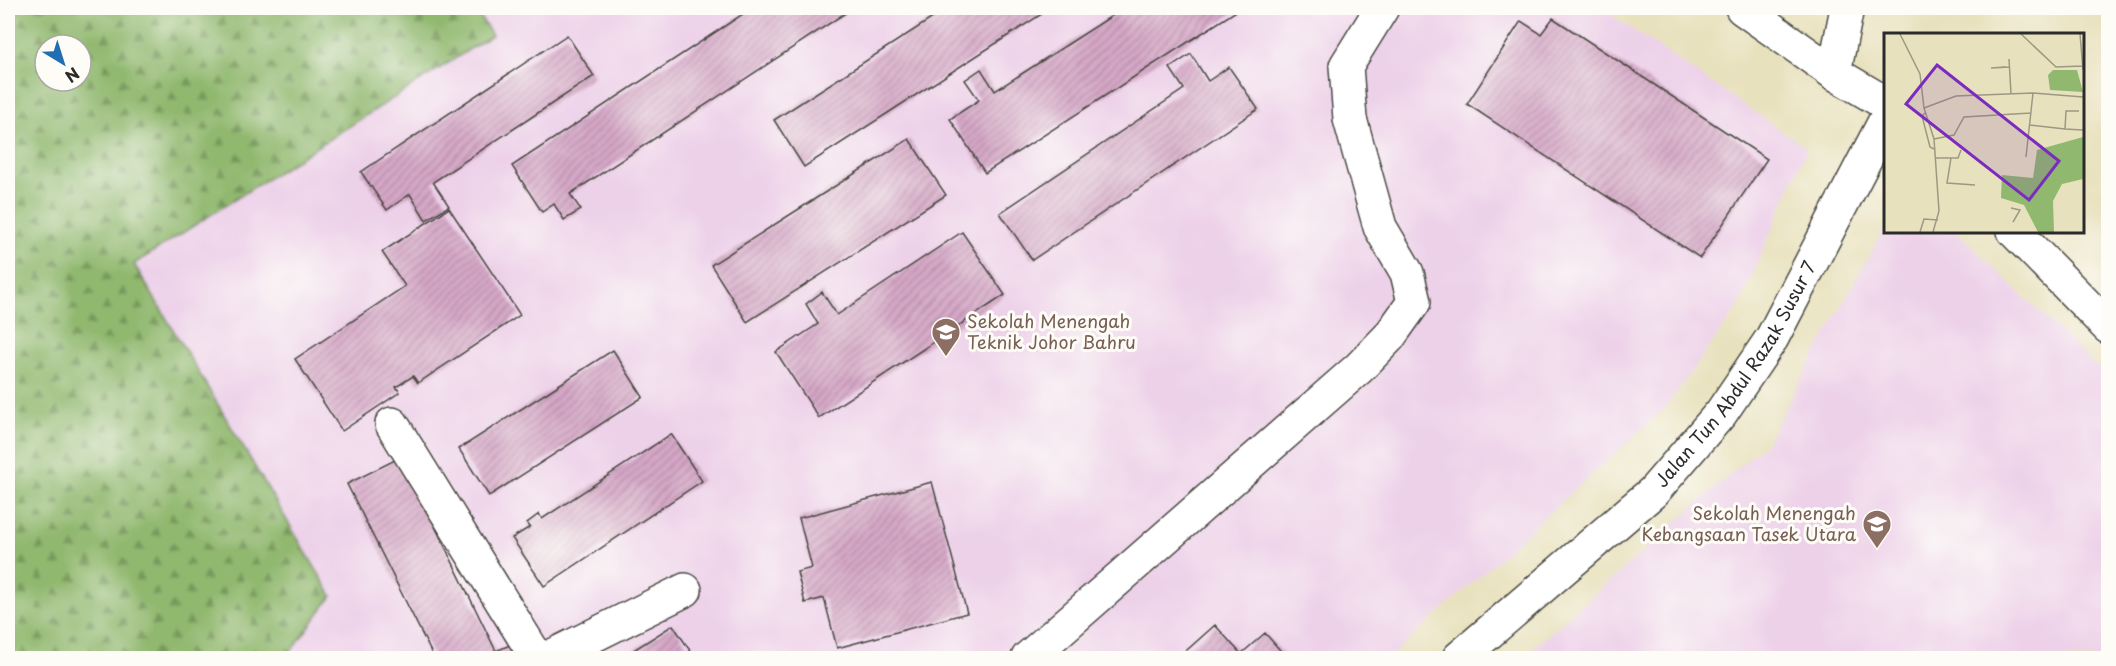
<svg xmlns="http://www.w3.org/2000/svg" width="2116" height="666" viewBox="0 0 2116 666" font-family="'Playpen Sans',sans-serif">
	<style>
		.built { fill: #edd1e9 }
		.forest { fill: url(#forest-firs); stroke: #5e724c; stroke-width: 1.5; fill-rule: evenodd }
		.building { fill: url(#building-hatch) }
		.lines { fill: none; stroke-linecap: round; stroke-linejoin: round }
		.minor-casing { stroke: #474641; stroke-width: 36 }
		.minor { stroke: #fff; stroke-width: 33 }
		.labels { text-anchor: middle; stroke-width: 6; stroke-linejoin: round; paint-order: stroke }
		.education-label { font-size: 18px; fill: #785e54; stroke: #fdfcf7; text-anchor: start }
		.street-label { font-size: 18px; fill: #2b2b2b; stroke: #fdfcf7 }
		.inset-road { fill: none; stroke: #9c9883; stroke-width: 1.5 }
		.view { fill: #7b2cbf; fill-opacity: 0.15; stroke: #7b2cbf; stroke-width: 3 }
		.inset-edge { fill: none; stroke: #2b2b2b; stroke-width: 3 }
	</style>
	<defs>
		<pattern id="forest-firs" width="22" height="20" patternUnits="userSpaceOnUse" patternTransform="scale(1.5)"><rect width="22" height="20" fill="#90b86e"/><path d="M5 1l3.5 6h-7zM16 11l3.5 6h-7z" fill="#76965b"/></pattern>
		<pattern id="building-hatch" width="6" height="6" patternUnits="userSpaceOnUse" patternTransform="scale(1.5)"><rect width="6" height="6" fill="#d6a8c7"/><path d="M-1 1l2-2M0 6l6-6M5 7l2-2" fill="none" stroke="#ae89a2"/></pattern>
	</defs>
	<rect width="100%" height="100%" fill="#fdfcf7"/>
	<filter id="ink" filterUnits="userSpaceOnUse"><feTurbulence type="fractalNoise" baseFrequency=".0167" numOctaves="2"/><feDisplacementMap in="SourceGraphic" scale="12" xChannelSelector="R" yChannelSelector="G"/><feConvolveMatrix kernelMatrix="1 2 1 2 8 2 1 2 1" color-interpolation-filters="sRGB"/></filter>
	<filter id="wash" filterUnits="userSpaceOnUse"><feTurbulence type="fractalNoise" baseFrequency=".008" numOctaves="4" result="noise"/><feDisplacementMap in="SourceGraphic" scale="24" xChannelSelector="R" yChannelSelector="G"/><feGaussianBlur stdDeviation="1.35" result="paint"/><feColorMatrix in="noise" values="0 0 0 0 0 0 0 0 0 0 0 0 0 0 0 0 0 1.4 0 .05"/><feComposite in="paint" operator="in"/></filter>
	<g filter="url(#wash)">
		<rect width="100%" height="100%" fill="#e8e1bd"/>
		<!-- built -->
		<path class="built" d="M474 8H1601L1807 148 1739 306 1665 408 1389 658H286L332 596 134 264 492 35Z
			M1885 227V231H1956L2108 378V658H1522L1767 442Z"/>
		<!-- forest -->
		<path class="forest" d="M8 8H474L492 35 134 264 332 596 286 658H8ZM45 45H81V81H45Z"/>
		<g id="blocks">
			<!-- building -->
			<path class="building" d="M752 8H853L570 194 581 210 564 220 554 204 542 212 512 166Z
				M948 8H1051L804 167 774 120Z
				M1124 8H1241L985 173 950 119 979 100 965 80 981 69 995 91Z
				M1553 18 1767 159 1700 258 1467 104 1521 21 1541 34Z
				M567 35 594 76 433 182 449 206 426 220 410 194 387 210 361 172Z
				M1191 54 1208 81 1229 67 1258 109 1032 260 1000 213 1184 89 1170 68Z
				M909 139 946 195 747 322 711 265Z
				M449 208 520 315 418 383 413 376 396 387 400 392 342 431 295 359 405 286 382 252Z
				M962 232 1005 295 819 418 776 352 818 324 806 304 822 292 837 315Z
				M613 350 643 397 489 496 459 449Z
				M671 434 702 481 544 586 512 538 530 527 527 523 539 514 542 519Z
				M401 457 496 651 517 642 525 658H434L347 484Z
				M932 482 967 613 837 648 824 598 805 603 797 572 812 568 799 518Z
				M673 625 695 658H621Z
				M1215 625 1241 654 1265 633 1287 658H1178Z"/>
		</g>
	</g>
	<g filter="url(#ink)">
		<use href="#blocks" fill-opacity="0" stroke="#474641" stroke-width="1.5"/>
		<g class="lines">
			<!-- minor casing -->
			<g class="minor-casing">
				<g id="minor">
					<path d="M1742 8 1834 73 1885 103"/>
					<path d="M1834 73 1847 8"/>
					<path d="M2014 231 2108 327"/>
					<path d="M392 424 537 658"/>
					<path d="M548 658 685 590"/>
					<path d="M1028 658 1359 368 1389 337 1414 302 1407 273 1380 227 1350 119 1346 66 1382 8"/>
					<path id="s1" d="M1459 658 1653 492 1721 413 1772 338 1885 121"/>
				</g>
			</g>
			<!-- minor -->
			<use href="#minor" class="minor"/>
		</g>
	</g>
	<!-- icons -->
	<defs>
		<g id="university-pin" transform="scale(1.5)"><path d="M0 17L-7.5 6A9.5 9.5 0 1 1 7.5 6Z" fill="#8d6e63" stroke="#fdfcf7"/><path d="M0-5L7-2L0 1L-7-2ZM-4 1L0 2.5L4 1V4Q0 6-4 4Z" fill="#fff"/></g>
		<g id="school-pin" transform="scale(1.5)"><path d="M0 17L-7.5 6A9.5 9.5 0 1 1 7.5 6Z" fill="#8d6e63" stroke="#fdfcf7"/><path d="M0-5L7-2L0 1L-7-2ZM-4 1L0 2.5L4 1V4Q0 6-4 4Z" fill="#fff"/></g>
	</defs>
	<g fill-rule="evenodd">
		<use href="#university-pin" x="946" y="332"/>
		<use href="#school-pin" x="1877" y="524"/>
	</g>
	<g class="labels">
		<!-- education labels -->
		<g class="education-label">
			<text x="967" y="328">Sekolah Menengah<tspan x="967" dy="21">Teknik Johor Bahru</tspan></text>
			<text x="1856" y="520" text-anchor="end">Sekolah Menengah<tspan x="1856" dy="21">Kebangsaan Tasek Utara</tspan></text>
		</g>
		<!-- street labels -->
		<g class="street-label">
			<text dy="6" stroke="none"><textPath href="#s1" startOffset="400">Jalan Tun Abdul Razak Susur 7</textPath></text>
		</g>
	</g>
	<!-- overview -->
	<g transform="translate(1884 33)">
		<rect width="200" height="200" fill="#e8e1bd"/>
		<path d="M169 37H193L199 59 166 57 164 42ZM199 104V146L178 151 169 168 170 199H154L140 172 117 165 118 142 149 145 153 117Z" fill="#90b86e"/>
		<path class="inset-road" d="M16 1 36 41 40 75 50 106 55 178 49 199M137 1 172 34 198 33M196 1 199 37M125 26 127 61M121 34 107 35 126 34M40 75 72 63 149 60 199 64M195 78H182L181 96 199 97M42 79 38 83 46 114 50 116M145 92 181 96M50 106 70 102 80 84 147 80M142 124 149 60M52 125H74L77 117M67 125 63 150 91 152M127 175 136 177 129 189M36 199 40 186 54 187"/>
		<path class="view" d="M53 32 175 128 145 167 22 71Z"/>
		<rect width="200" height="200" class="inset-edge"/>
	</g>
	<!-- margin -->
	<rect width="2116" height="666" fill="none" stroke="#fdfcf7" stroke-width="30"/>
	<!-- north arrow -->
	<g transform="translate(63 63) rotate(142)"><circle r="28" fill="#fdfcf7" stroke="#a9a8a5" stroke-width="1.5"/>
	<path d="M0-4.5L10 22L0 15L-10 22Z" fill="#1f6fb2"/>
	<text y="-9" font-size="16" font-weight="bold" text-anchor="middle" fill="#2b2b2b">N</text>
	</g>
</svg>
